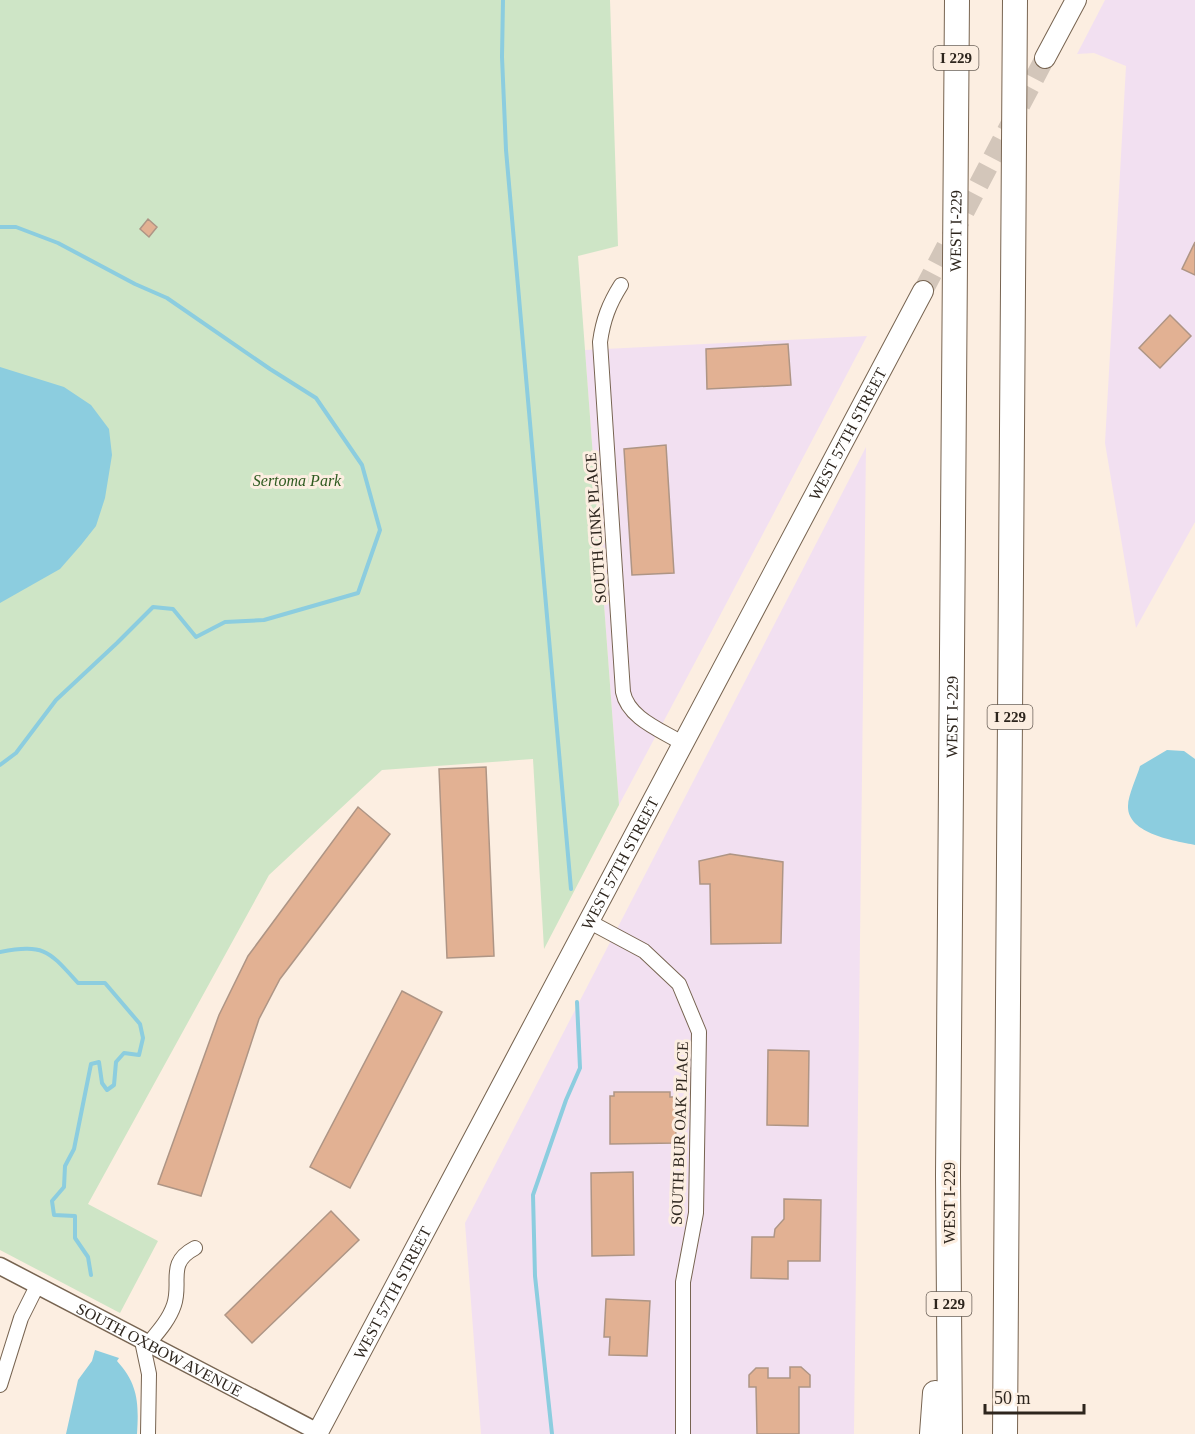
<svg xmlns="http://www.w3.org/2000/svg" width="1195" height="1434" viewBox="0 0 1195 1434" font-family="Georgia,serif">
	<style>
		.commercial { fill: #f2e0f1 }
		.green { fill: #cee5c6 }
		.water { fill: #8ccddf }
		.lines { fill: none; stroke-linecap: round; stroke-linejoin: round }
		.stream { stroke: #8ccddf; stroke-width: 4 }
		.building { fill: #e2b193; stroke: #ae9585; stroke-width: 1.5 }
		.secondary-tunnel { stroke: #d3c6ba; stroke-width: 20; stroke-dasharray: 20 10; stroke-linecap: butt }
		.minor-casing { stroke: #776451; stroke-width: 16 }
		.tertiary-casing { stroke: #776451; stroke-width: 19 }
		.secondary-casing { stroke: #776451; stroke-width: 22 }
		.motorway-casing { stroke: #776451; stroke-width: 26 }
		.minor { stroke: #fff; stroke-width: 14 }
		.tertiary { stroke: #fff; stroke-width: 16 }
		.secondary { stroke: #fff; stroke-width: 20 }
		.motorway { stroke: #fff; stroke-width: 24 }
		.labels { text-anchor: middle; stroke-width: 6; stroke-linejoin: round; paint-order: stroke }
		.shield { fill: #fceee1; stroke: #6b6158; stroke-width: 1.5 }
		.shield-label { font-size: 15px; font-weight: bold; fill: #2d251d }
		.street-label { font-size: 16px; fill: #2d251d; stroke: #fceee1 }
		.park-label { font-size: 16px; font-style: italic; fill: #305b21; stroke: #fceee1 }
	</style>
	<rect width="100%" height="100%" fill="#fceee1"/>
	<!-- commercial -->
	<path class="commercial" d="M1105 0H1195V522L1136 628 1105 443 1126 66 1094 53 1077 54Z
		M867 336 716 623 619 805 585 350Z
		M866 447 854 1434H481L465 1223Z"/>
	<!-- green -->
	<path class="green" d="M0 0H610L618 246 578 256 619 805 544 949 533 759 382 770 269 875 88 1204 158 1241 120 1313 0 1250Z"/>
	<!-- water -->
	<path class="water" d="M0 367 64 387 91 405 109 429 112 455 105 498 96 526 81 545 60 569 0 603Z
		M1167 750 1184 751 1195 759V845C1175 841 1127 834 1128 806 1128 795 1137 777 1140 766Z
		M95 1350 119 1358 117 1361C138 1384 139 1403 137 1434H66L78 1380 92 1361Z"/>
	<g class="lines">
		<!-- stream -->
		<path class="stream" d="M503 0 502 57 506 150 571 889
			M0 227H16L58 243 135 284 167 298 270 369 316 398 362 465 380 530 358 593 264 620 225 622 196 637 173 609 153 607 117 643 56 700 16 753 0 765
			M0 952C45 944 48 950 78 983H105L140 1024 143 1038 139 1055 124 1053 116 1062 114 1085 107 1090 102 1083 99 1062 91 1064 74 1149 65 1166 64 1187 52 1201 54 1215 75 1216V1238L88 1257 91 1275
			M552 1434 535 1276 533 1195 566 1100 580 1068 577 1002"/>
	</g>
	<!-- building -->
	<path class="building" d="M148 219 157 227 149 237 140 229Z
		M1195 242V275L1182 269Z
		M1170 315 1191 336 1160 368 1139 348Z
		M788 344 791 385 707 389 706 349Z
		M666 445 674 573 632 575 624 449Z
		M486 767 494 956 447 958 439 769Z
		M358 807 390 834 280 979 259 1019 201 1196 158 1184 219 1015 248 956Z
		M730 854 783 862 781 943 711 944 710 884H700L699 861Z
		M402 991 442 1012 350 1188 310 1167Z
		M768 1050 809 1051 808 1126 767 1125Z
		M614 1092H670V1097H676V1143L610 1144V1096H614Z
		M633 1172 634 1255 592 1256 591 1173Z
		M784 1199 821 1200 820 1261H788V1279L751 1278 752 1237H774L775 1229 784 1219Z
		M331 1211 359 1240 252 1343 225 1315Z
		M606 1299 650 1301 647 1356 609 1355 610 1337H604Z
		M790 1367H801L810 1375V1387H799V1434H757L756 1387H749V1375L756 1368H768V1378H790Z"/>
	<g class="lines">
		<!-- secondary-tunnel -->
		<path class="secondary-tunnel" d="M923 291 1045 58"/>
		<!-- minor casing -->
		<g class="minor-casing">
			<path id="minor" d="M621 285C609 304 603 320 600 342L623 692C628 718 661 730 682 743
				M588 921 644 951 679 984 699 1032 696 1213 683 1282V1434
				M142 1341 149 1374 148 1434
				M148 1344C158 1332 169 1320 174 1305 182 1282 166 1263 195 1248
				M0 1385 21 1318 37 1286"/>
		</g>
		<!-- tertiary casing -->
		<g class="tertiary-casing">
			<g id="tertiary">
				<path id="s1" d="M0 1266 318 1432"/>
			</g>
		</g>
		<!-- secondary casing -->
		<g class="secondary-casing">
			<g id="secondary">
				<path d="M1045 58 1076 0"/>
				<path id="s2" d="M317 1434 923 291"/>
			</g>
		</g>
		<!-- motorway casing -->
		<g class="motorway-casing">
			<g id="motorway">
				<path d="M932 1434 935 1393"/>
				<path id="s3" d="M950 1434 948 1175 957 0"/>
				<path d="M1005 1434 1015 0"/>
			</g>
		</g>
		<!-- minor -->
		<use href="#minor" class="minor"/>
		<!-- tertiary -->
		<use href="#tertiary" class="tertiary"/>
		<!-- secondary -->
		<use href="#secondary" class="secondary"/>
		<!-- motorway -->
		<use href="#motorway" class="motorway"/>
	</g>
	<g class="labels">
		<!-- shield labels -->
		<g class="shield">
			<rect x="933.5" y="46" width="45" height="24" rx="4.5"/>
			<rect x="987.5" y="705" width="45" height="24" rx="4.5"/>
			<rect x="926.5" y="1292" width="45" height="24" rx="4.5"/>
		</g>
		<g class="shield-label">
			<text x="956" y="63">I 229</text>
			<text x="1010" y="722">I 229</text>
			<text x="949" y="1309">I 229</text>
		</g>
		<!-- street labels -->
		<g class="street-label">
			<text dy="6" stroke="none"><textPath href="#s3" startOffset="1203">WEST I-229</textPath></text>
			<text dy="6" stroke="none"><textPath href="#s2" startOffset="1132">WEST 57TH STREET</textPath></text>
			<text transform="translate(595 528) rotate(-94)" y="6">SOUTH CINK PLACE</text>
			<text dy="6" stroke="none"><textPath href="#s3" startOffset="717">WEST I-229</textPath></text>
			<text dy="6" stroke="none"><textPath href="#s2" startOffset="646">WEST 57TH STREET</textPath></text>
			<text transform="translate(679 1133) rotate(-88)" y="6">SOUTH BUR OAK PLACE</text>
			<text transform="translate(949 1203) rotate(-90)" y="6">WEST I-229</text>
			<text dy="6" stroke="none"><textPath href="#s2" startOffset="160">WEST 57TH STREET</textPath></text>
			<text dy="6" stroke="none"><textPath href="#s1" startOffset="180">SOUTH OXBOW AVENUE</textPath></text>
		</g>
		<!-- park labels -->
		<g class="park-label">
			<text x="297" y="486">Sertoma Park</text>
		</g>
	</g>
	<!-- scale -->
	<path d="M985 1404v9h99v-9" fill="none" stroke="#2d251d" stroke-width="3"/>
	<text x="994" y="1404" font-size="18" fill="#2d251d" stroke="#fceee1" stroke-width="4.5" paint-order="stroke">50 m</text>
</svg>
